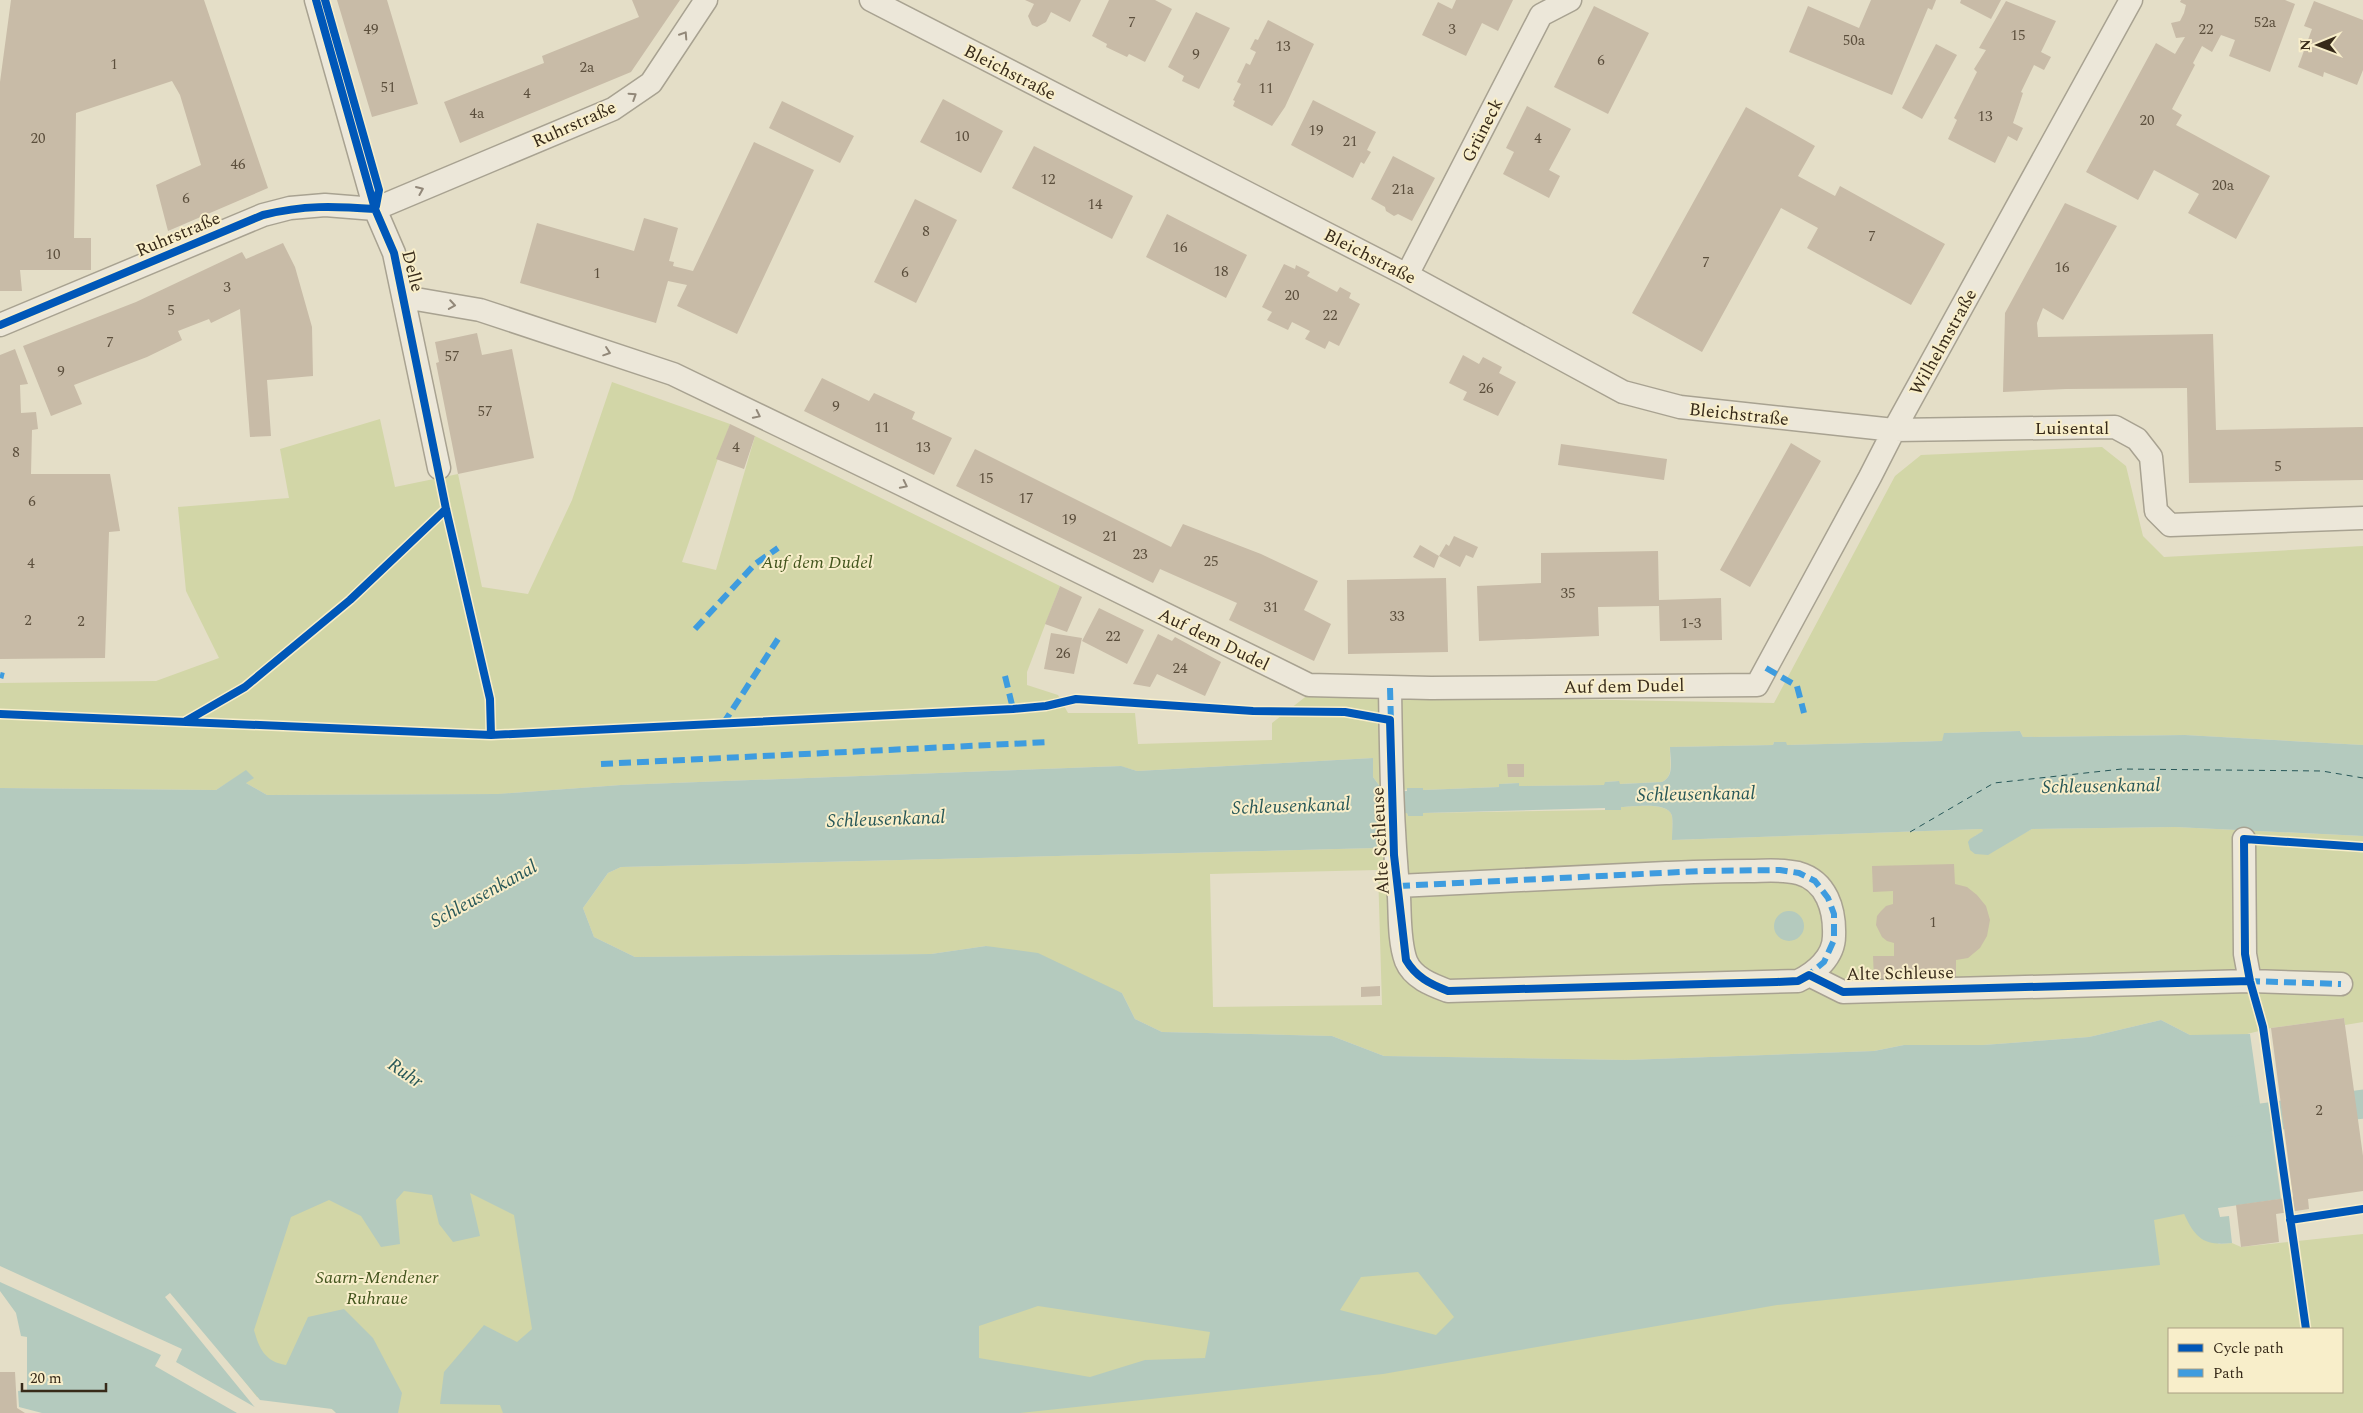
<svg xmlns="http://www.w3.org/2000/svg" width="2363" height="1413" viewBox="0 0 2363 1413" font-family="Spectral,serif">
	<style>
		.green { fill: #d2d6a7; fill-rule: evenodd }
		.water { fill: #b4cabe; fill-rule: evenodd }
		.pier { fill: #e4dec7 }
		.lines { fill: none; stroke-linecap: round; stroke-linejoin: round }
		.canal { stroke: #b4cabe; stroke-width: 29 }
		.ferry { stroke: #275758; stroke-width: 1; stroke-dasharray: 6 5; stroke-linecap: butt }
		.building { fill: #c8bba7 }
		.minor-casing { stroke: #a8a291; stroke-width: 25 }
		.minor { stroke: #ece7d9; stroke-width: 22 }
		.quiet { stroke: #3e9cdf; stroke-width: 6; stroke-dasharray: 12 6; stroke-linecap: butt }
		.cycleway-casing { stroke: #f8eeca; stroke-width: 11 }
		.cycleway { stroke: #0057b8; stroke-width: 8 }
		.oneway { stroke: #928879 }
		.labels { text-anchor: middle; stroke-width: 4; stroke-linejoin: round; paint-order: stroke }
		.number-label { font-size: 15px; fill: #5b4e3c }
		.street-label { font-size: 18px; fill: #372a19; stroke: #f8eeca }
		.park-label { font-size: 18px; font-style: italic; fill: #43551e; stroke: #f8eeca }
		.water-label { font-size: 19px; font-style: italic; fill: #275758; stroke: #f8eeca }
	</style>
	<rect width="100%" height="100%" fill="#e4dec7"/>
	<!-- green -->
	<path class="green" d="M612 382 730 424 682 562 716 570 755 436 1060 586 1027 672V685L1058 695 1068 713H1135L1138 744 1272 740V723L1309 694 1774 703 1895 476 1921 455 2102 447 2126 466 2143 536 2164 557 2363 546V745L2185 735 2023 737 2020 731 1945 733 1942 741 1787 745 1774 742 1773 745 1670 747C1669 760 1675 776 1662 782L1619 784V781L1605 782V785L1519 786V783L1500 784 1499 787 1423 790V788L1384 792 1373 777V758L1137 771 1120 766 621 785 499 794 267 795 246 783V771L216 790 0 788V683L156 681 219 658 186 591 178 507 289 498 280 449 380 419 395 487 458 474 482 587 528 594 572 500Z
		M1621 807C1633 807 1668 801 1672 816 1673 823 1672 833 1673 840L1982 829 1984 831 1975 836 2013 839 2032 829 2175 827 2363 836V1022L2345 1025 2344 1018 2271 1028 2243 1035H2190L2161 1020 2089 1037 1983 1045H1904L1874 1051 1626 1060 1384 1056 1332 1036 1162 1032 1135 1019 1122 993 986 946 931 954 635 957 594 937 583 908 608 873 621 867 1377 848V822L1385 814 1407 813 1408 816H1423L1422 813 1605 810ZM1378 870 1382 1005 1213 1007 1210 874Z
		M197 1157 2184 1214 2219 1244 2232 1243 2241 1247 2363 1234V1413H337L316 1397H257L162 1277ZM2169 1329H2342V1392H2169Z"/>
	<!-- water -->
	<path class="water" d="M2020 731 2023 737 2185 735 2363 745V836L2175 827 2032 829 1988 855 1975 854 1970 850 1968 842 1970 839 1983 831 1982 829 1672 840C1672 833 1673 823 1672 816 1668 801 1634 807 1621 807V810H1605V808L1423 813V816H1408L1407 813 1385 814 1377 822V848L621 867 608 873 583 908 594 937 635 957 931 954 986 946 1038 953 1122 993 1135 1019 1162 1032 1332 1036 1384 1056 1626 1060 1874 1051 1904 1045H1983L2089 1037 2161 1020 2190 1035 2250 1034 2260 1104H2268L2281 1199 2218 1208 2220 1217 2229 1216 2232 1243C2204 1246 2196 1239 2184 1214L2154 1220 2160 1265 1777 1305 1383 1374 1020 1413H503L500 1405 440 1404 444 1372 484 1325 517 1342 532 1329 514 1215 470 1193 480 1236 453 1242 439 1224 432 1195 404 1191 396 1200 400 1244 381 1247 361 1216 329 1200 291 1217 254 1330C259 1348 265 1362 286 1365L308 1317 344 1309 373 1338 402 1393 398 1413H336L332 1409 260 1400 170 1293 165 1297 257 1410V1413H42L19 1407 18 1391 27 1390V1337L21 1336 16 1313 0 1291V788L216 790 246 770 254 778 246 783 267 795 498 794 621 785 1121 766 1137 771 1373 758V777L1384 792 1407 791V788H1423V790L1499 787V784L1519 783V786L1604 785 1605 782 1619 781 1620 784 1662 782C1675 776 1670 760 1670 747L1773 745 1774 742H1786L1787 745 1942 741 1944 733ZM1418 1272 1454 1317 1436 1335 1340 1310 1361 1277ZM1038 1306 1210 1332 1205 1358 1145 1360 1090 1377 979 1358V1326Z
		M1774 926a15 15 0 1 1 30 0a15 15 0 1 1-30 0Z"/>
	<!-- pier -->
	<path class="pier" d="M0 1266 182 1349 176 1362 260 1410 259 1413H237L155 1366 161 1355 0 1282Z"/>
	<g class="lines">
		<!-- canal -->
		<path class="canal" d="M2356 1105 2363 1104
			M2232 1122 2282 1115"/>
		<!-- ferry -->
		<path class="ferry" d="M1910 832 1994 783 2122 769 2322 771 2363 778"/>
	</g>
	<!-- building -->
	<path class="building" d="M11 0H204L268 188 168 231 156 185 201 165 180 95 172 81 76 113 74 238H91V270H20L22 291H0V82Z
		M337 0H387L418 104 372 117Z
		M632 0H680L631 72 460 143 444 102 544 63 542 56 639 17Z
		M1025 0H1081L1070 22 1051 12 1046 22 1037 27 1032 25 1028 16 1034 4Z
		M1109 0H1155L1172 9 1145 62 1129 54 1127 57 1106 47 1107 44 1092 36Z
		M1456 0H1513L1498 31 1482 23 1466 56 1422 35 1438 2 1452 9Z
		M1871 0H1936L1932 10 1928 8 1892 95 1789 52 1808 6 1859 28Z
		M1961 0H2001L1991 19 1960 3Z
		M2181 0H2285L2295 4 2270 72 2229 56 2235 40 2221 35 2212 52 2202 46 2193 63 2195 65 2172 109 2182 115 2176 125 2270 176 2236 239 2188 213 2199 194 2154 170 2138 200 2086 172 2156 43 2175 54 2185 37 2176 38 2171 23 2180 21 2184 13 2186 5 2180 2Z
		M2006 1 2056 21 2041 52 2051 57 2044 70 2034 65 2021 92 2023 93 2013 123 2023 128 2017 141 2008 136 1995 163 1948 139 1957 120 1954 118 1977 72 1974 69 1986 50 1979 48Z
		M2314 1 2363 20V70L2357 85 2324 72 2323 77 2298 67 2312 29 2304 26Z
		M1594 6 1649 33 1608 114 1554 87Z
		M1196 12 1230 28 1199 89 1182 81 1184 76 1168 67Z
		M1268 20 1314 44 1285 107 1272 126 1233 106 1235 101 1233 100 1241 84 1237 82 1246 63 1250 65 1256 52 1250 49 1255 39 1258 40Z
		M1936 44 1957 55 1922 119 1902 108Z
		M943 99 1003 131 981 173 920 142Z
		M1313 100 1376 132 1367 150 1371 152 1364 164 1361 162 1353 178 1291 145Z
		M782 101 854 136 840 163 769 128Z
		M1527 106 1571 129 1549 170 1560 176 1549 198 1503 174 1514 152 1506 148Z
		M1746 107 1815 146 1798 176 1835 196 1840 186 1945 244 1911 305 1807 248 1818 228 1781 208 1702 352 1632 313Z
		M754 142 814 170 737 334 677 306 687 285 668 281 656 323 520 283 537 223 634 251 644 218 678 228 669 261 674 262 673 266 693 271Z
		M1034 146 1133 196 1112 239 1012 188Z
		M1393 156 1435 178 1412 221 1398 214 1394 216 1386 211 1385 207 1371 199Z
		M915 199 957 220 916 303 874 282Z
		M2065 203 2117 226 2063 320 2043 308 2037 323 2038 337 2213 334 2216 430 2363 427V480L2189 483 2187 388 2066 389 2003 392 2005 313Z
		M1167 214 1247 255 1226 298 1146 257Z
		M283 243 295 267 312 327 313 376 267 380 271 436 250 437 240 309 211 323 209 319 178 331 182 340 147 357 74 385 82 404 51 416 23 346 136 302 242 252 246 259Z
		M1284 264 1295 269 1296 265 1310 272 1307 276 1337 292 1340 287 1351 293 1349 298 1360 304 1339 346 1329 341 1325 349 1305 339 1310 331 1292 322 1288 330 1267 320 1272 312 1262 307Z
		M477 333 482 355 512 349 534 458 458 474 436 363 439 362 435 342Z
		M15 349 28 384 20 385 21 413 36 412 38 429 32 430 31 474H110L120 531 109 532 105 658 0 659V355Z
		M1463 355 1479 364 1483 357 1502 367 1499 373 1516 382 1498 416 1463 400 1467 392 1449 383Z
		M822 378 869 401 874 393 915 412 912 419 952 438 934 475 804 411Z
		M730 424 755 436 744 469 716 459Z
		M1791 443 1821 461 1750 587 1720 570Z
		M1561 444 1667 459 1664 480 1558 465Z
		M975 449 1171 547 1183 524 1261 554 1318 581 1304 610 1331 624 1314 661 1229 620 1237 603 1160 569 1153 583 956 486Z
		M1454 536 1478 547 1473 558 1466 555 1460 567 1439 556 1446 544 1449 546Z
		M1420 545 1439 556 1434 568 1413 557Z
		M1658 551 1659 600 1721 598 1722 640 1660 641 1659 606 1598 607 1599 636 1479 641 1477 586 1541 583V553Z
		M1446 578 1448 652 1348 654 1347 580Z
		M1060 586 1082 597 1067 632 1045 624Z
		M1099 608 1144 630 1127 664 1082 641Z
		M1051 633 1082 638 1074 674 1044 669Z
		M1158 634 1172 641 1175 637 1221 662 1205 696 1157 674 1150 687 1133 684Z
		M1507 764H1524V777H1508Z
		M1954 864 1955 884 1967 887 1977 895 1986 906 1990 920 1987 936 1980 948 1968 958 1956 960V977L1874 979 1873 956H1894V943L1887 941 1882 937 1876 925 1877 916 1881 911 1886 906 1893 904V891L1873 892 1872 866Z
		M1380 986V996L1361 997V987Z
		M2344 1018 2363 1156V1191L2308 1199 2309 1209 2276 1214 2279 1242 2241 1247 2236 1205 2293 1197 2271 1028Z
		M0 1372H15L17 1408 25 1413H0Z"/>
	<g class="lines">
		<!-- minor casing -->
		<g class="minor-casing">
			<path id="minor" d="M316 0 375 209 394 253 439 468
				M871 0 1407 275 1623 392 1680 407 1894 430 2115 427 2137 439 2151 457 2156 511 2170 525 2363 518
				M1407 275 1541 15 1570 0
				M404 297 480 310 673 374 901 484 1309 685 1431 688 1757 685 1870 477 1894 430 2131 0
				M0 325 263 215 290 208 325 205 375 209 613 109 651 83 706 0
				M1390 688C1391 758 1392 827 1399 897 1400 916 1399 942 1406 961 1413 978 1432 985 1448 991L1798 981C1815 973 1834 957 1834 936 1835 910 1827 881 1798 873 1782 869 1765 871 1749 871 1721 871 1694 872 1666 873 1576 878 1487 882 1398 886
				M2244 839 2245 954 2250 981
				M1809 975 1843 992 2250 981 2341 984"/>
		</g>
		<!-- minor -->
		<use href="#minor" class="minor"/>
		<!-- quiet -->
		<path class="quiet" d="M695 629 755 564 778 548
			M1766 668 1797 686 1804 713
			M0 675 4 676
			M1005 676 1013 709
			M1390 688 1391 723
			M723 724 778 639
			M601 764 1050 742
			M1398 886 1702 871 1780 870 1799 873 1815 881 1828 898 1834 914V940L1824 962 1807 976
			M2248 981 2341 984"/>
		<!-- cycleway casing -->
		<g class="cycleway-casing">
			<path id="cycleway" d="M316 0 375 209 394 253 446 509 490 699 491 735
				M325 0 379 190 376 206
				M0 325 263 215C304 205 333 206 375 209
				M0 714 491 735 1013 709 1046 706 1076 699 1253 711 1345 712 1390 720 1394 855 1406 960C1416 977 1430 984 1448 991L1777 982 1798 981 1809 975 1843 992 2250 981
				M186 721 245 687 350 600 446 509
				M2290 1220 2363 1209
				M2306 1329 2263 1027 2250 981 2245 954 2244 839 2363 847"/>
		</g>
		<!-- cycleway -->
		<use href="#cycleway" class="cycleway"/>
	</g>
	<!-- one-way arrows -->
	<defs><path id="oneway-chevron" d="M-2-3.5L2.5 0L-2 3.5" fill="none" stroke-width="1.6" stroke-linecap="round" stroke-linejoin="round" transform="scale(1.25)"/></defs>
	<g class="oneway">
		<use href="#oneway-chevron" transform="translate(684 35) rotate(-57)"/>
		<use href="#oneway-chevron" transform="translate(633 96) rotate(-33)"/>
		<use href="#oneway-chevron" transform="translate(420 190) rotate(-23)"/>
		<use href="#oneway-chevron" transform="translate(452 305) rotate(9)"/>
		<use href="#oneway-chevron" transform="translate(607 352) rotate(19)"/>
		<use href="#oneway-chevron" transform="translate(757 415) rotate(26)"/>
		<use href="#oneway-chevron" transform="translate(904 485) rotate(26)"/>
	</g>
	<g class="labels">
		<!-- number labels -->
		<g class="number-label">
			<text x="1132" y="27">7</text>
			<text x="2265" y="27">52a</text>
			<text x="371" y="34">49</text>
			<text x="1452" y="34">3</text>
			<text x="2206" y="34">22</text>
			<text x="2018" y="40">15</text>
			<text x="1854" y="45">50a</text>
			<text x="1283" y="51">13</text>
			<text x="1196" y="59">9</text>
			<text x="1601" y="65">6</text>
			<text x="114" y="69">1</text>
			<text x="587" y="72">2a</text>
			<text x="388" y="92">51</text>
			<text x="1266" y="93">11</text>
			<text x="527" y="98">4</text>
			<text x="477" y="118">4a</text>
			<text x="1985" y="121">13</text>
			<text x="2147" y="125">20</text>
			<text x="1316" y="135">19</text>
			<text x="962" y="141">10</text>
			<text x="38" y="143">20</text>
			<text x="1538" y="143">4</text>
			<text x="1350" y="146">21</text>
			<text x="238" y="169">46</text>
			<text x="1048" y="184">12</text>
			<text x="2223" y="190">20a</text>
			<text x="1403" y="194">21a</text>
			<text x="186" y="203">6</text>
			<text x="1095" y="209">14</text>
			<text x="926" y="236">8</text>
			<text x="1872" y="241">7</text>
			<text x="1180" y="252">16</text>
			<text x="53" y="259">10</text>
			<text x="1706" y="267">7</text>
			<text x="2062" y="272">16</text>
			<text x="1221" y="276">18</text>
			<text x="905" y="277">6</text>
			<text x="597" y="278">1</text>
			<text x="227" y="292">3</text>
			<text x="1292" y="300">20</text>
			<text x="171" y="315">5</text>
			<text x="1330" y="320">22</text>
			<text x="110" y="347">7</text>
			<text x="452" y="361">57</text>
			<text x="61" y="376">9</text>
			<text x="1486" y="393">26</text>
			<text x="836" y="411">9</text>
			<text x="485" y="416">57</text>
			<text x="882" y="432">11</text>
			<text x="736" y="452">4</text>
			<text x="923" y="452">13</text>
			<text x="16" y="457">8</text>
			<text x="2278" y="471">5</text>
			<text x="986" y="483">15</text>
			<text x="1026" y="503">17</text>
			<text x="32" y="506">6</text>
			<text x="1069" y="524">19</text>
			<text x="1110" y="541">21</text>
			<text x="1140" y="559">23</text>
			<text x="1211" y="566">25</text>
			<text x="31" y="568">4</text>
			<text x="1568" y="598">35</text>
			<text x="1271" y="612">31</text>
			<text x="1397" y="621">33</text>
			<text x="28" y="625">2</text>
			<text x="81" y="626">2</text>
			<text x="1691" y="628">1-3</text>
			<text x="1113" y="641">22</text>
			<text x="1063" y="658">26</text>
			<text x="1180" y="673">24</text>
			<text x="1933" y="927">1</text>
			<text x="2319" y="1115">2</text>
		</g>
		<!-- street labels -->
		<g class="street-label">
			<text transform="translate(1010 72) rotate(27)" y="6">Bleichstraße</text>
			<text transform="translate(574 124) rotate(-24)" y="6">Ruhrstraße</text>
			<text transform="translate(1482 130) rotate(-63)" y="6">Grüneck</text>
			<text transform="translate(178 234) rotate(-23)" y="6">Ruhrstraße</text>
			<text transform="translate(1370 256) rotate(27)" y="6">Bleichstraße</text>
			<text transform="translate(413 271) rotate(76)" y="6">Delle</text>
			<text transform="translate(1943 342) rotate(-61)" y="6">Wilhelmstraße</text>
			<text transform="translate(1739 414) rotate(6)" y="6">Bleichstraße</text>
			<text x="2072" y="434">Luisental</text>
			<text transform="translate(1214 639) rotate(26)" y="6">Auf dem Dudel</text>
			<text transform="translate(1624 686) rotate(-1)" y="6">Auf dem Dudel</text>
			<text transform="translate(1380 841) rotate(-93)" y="6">Alte Schleuse</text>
			<text transform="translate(1900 973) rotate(-1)" y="6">Alte Schleuse</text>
		</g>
		<!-- park labels -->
		<g class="park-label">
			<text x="817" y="568">Auf dem Dudel</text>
			<text x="377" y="1283">Saarn-Mendener<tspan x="377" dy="21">Ruhraue</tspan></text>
		</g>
		<!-- water labels -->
		<g class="water-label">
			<text transform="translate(2101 785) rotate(-1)" y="7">Schleusenkanal</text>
			<text transform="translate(1696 793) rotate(-1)" y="7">Schleusenkanal</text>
			<text transform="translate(1291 805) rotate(-2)" y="7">Schleusenkanal</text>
			<text transform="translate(886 818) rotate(-2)" y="7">Schleusenkanal</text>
			<text transform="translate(483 893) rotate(-29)" y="7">Schleusenkanal</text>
			<text transform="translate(406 1072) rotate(34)" y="7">Ruhr</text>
		</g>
	</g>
	<!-- legend -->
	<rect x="2168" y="1328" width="175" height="65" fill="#f8eeca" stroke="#aba083"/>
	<rect x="2178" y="1344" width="25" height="8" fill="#0057b8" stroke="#aba083"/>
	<text x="2213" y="1353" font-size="15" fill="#372a19">Cycle path</text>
	<rect x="2178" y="1369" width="25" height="8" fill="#3e9cdf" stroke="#aba083"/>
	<text x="2213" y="1378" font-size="15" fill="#372a19">Path</text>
	<!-- north arrow -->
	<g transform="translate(2318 45) rotate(269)" stroke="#f8eeca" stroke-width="4" paint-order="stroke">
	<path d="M0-4L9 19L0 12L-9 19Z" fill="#372a19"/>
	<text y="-8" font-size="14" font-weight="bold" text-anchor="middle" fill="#372a19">N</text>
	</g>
	<!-- scale -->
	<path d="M22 1383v8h84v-8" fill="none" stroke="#372a19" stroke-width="2.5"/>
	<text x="30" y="1383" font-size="15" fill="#372a19" stroke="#f8eeca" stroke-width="4" paint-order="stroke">20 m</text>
</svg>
